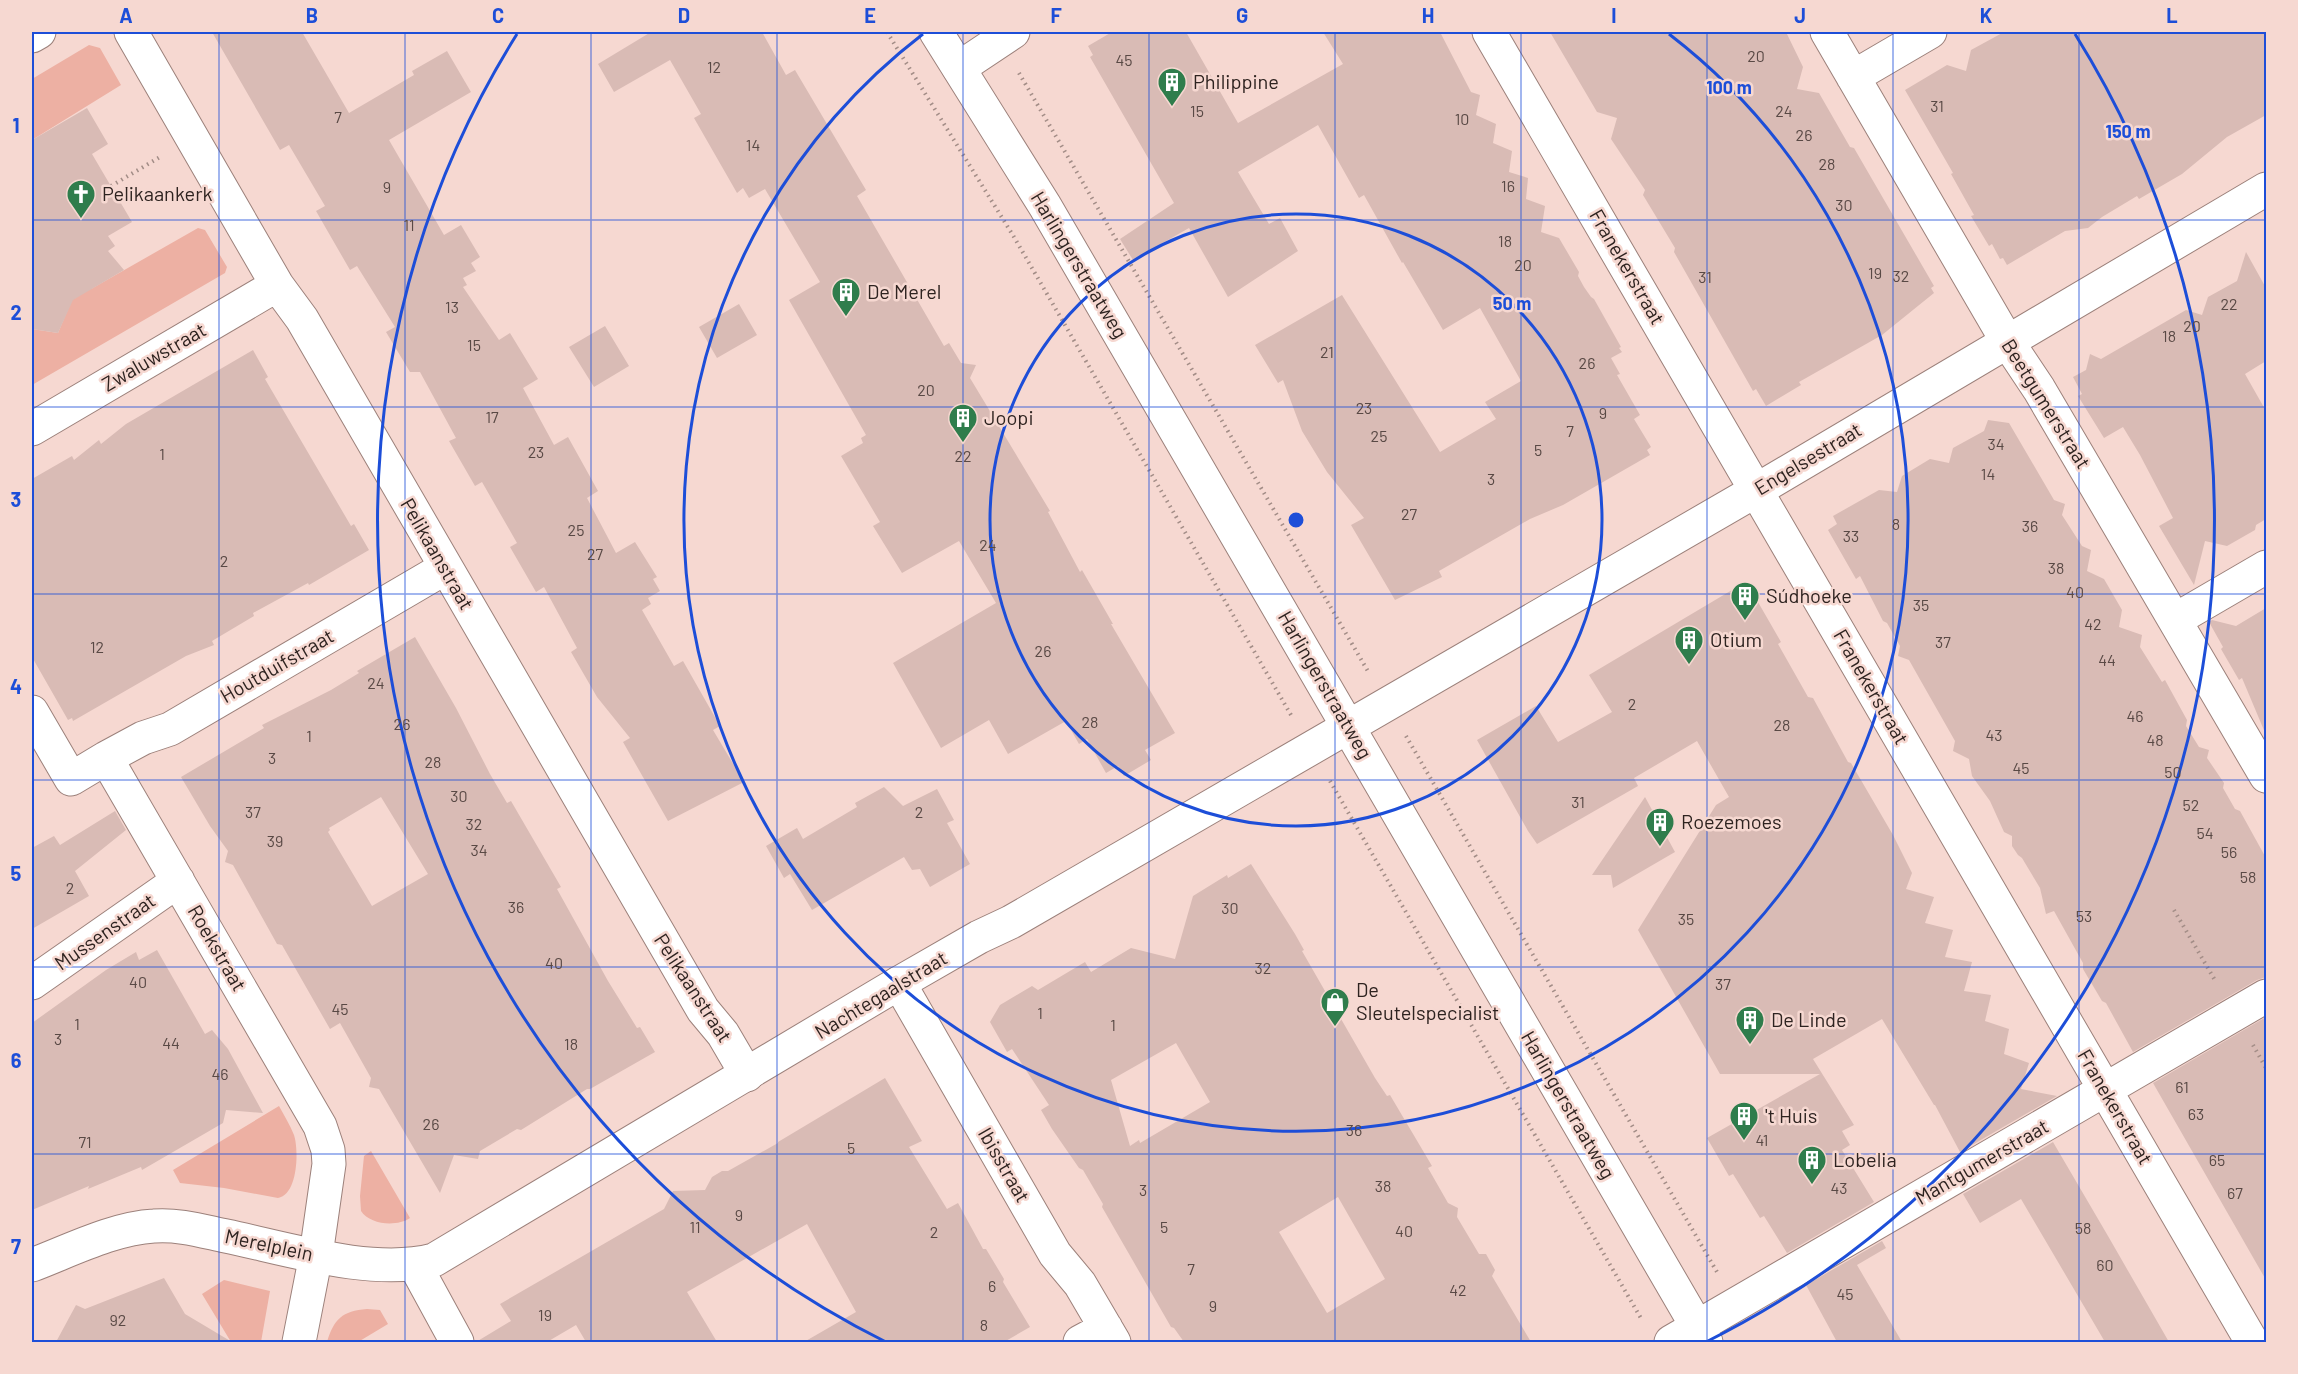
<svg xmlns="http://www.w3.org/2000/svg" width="2298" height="1374" viewBox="0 0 2298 1374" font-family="Barlow,sans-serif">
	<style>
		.green { fill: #edb0a3 }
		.building { fill: #d9bbb5; fill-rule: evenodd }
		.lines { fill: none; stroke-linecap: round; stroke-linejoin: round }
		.street-casing { stroke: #9c817b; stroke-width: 35 }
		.secondary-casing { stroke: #9c817b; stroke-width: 35 }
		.path { stroke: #a38d87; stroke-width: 4; stroke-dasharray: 1.5 4.5; stroke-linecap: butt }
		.street { stroke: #fff; stroke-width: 33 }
		.secondary { stroke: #fff; stroke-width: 33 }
		.grid { fill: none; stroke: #1d4ed8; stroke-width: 1.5; stroke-opacity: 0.55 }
		.ring { fill: none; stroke: #1d4ed8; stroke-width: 3 }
		.labels { text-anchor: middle; stroke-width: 5; stroke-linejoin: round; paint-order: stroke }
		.number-label { font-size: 16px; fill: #594945 }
		.poi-label { font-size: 20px; fill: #2e2320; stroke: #f6d8d1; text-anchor: start }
		.street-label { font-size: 20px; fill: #2e2320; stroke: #f6d8d1 }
		.centre { fill: #1d4ed8; stroke: #f6d8d1; stroke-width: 3 }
		.ring-label { font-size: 18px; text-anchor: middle; font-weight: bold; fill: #1d4ed8; stroke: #f6d8d1; stroke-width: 5; stroke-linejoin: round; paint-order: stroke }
		.neatline { fill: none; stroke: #1d4ed8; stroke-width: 2 }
		.grid-label { font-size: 20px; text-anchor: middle; font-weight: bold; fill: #1d4ed8 }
	</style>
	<rect width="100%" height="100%" fill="#f6d8d1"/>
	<!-- green -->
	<path class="green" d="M89 45 100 48 121 85 32 140V79Z
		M198 228 205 230 227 267 225 273 32 385V329L58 333 79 283 91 289Z
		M279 1106C284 1115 290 1125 294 1135 299 1150 298 1195 278 1198L224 1188 180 1183 173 1170Z
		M371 1151 410 1218C397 1227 370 1225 361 1211L360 1196 364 1156Z
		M224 1280 270 1291 261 1342H231L202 1294Z
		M367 1309 380 1310 388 1324 358 1342H327C334 1319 342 1311 367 1309Z"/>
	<!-- building -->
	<path class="building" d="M212 32H302L349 113 414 75 412 71 447 51 471 92 389 140 444 235 461 225 480 257 471 263 476 271 463 278 467 285 463 287 499 340 510 333 538 379 523 388 554 445 568 437 598 491 587 498 616 553 635 542 657 577 653 579 660 591 648 598 651 604 642 610 674 666 683 661 720 726 713 730 744 782 668 821 623 742 630 738 597 697 571 652 577 648 544 587 536 592 510 547 517 543 482 482 475 486 449 441 456 438 420 372H410L386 332 395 327 357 266 350 270 316 211 325 206 289 145 280 150Z
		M651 32H762L786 75 795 70 866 190 857 196 944 346 949 343 961 363 976 365 970 378 1050 511 1048 512 1080 572 1082 570 1113 624H1111L1175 733 1145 750 1151 760 1124 776 1118 766 1106 773 1087 739 1079 744 1066 721 1008 754 989 720 941 748 893 663 996 603 959 541 902 573 873 526 880 522 841 456 863 443 861 438 866 435 789 300 820 282 765 189 749 198 743 188 737 193 694 118 701 114 670 60 614 92 598 64Z
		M1112 32H1186L1238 123 1343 64 1323 32H1440L1471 92 1480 95 1476 115 1496 124 1493 143 1512 151 1509 172 1528 178 1526 199 1545 206 1541 232 1559 238 1579 272 1578 276 1584 287 1591 297 1594 299 1621 347 1619 348 1622 352 1611 358 1620 374 1617 375 1640 415 1634 419 1651 447 1647 450 1650 455 1563 505 1530 519 1439 571 1442 577 1395 600 1351 525 1364 518 1327 472 1302 431 1283 380 1278 383 1255 345 1342 295 1440 452 1496 419 1485 402 1521 381 1480 308 1443 330 1403 262 1402 263 1364 195 1359 198 1318 125 1238 172 1269 224 1280 218 1298 251 1228 297 1189 228 1133 260 1120 239 1174 203 1090 57 1093 55 1088 46Z
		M1550 32H1786L1803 67 1797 89 1819 93 1850 147 1854 148 1934 286 1931 288 1934 293 1882 335 1799 382 1801 385 1766 406 1756 389 1753 391 1674 252 1675 248 1643 195 1645 190 1611 139 1617 118 1597 112Z
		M2004 32H2266V115L2227 137 2182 174 2139 199 2137 196 2102 217 2088 228 2065 231 2007 265 2003 258 2000 259 1992 244 1989 246 1971 216 1974 215 1951 174 1953 173 1905 90 1947 65 1966 71 1971 50Z
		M87 108 108 144 92 154 132 222 108 236 115 246 108 251 124 270 73 300 58 333 32 329V140Z
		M2246 252 2266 288V361L2245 374 2266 411V519L2256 525 2255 530 2227 546 2205 541 2194 585 2159 526 2173 518 2140 455 2123 427 2104 438 2078 396 2082 394 2073 377 2086 370 2090 354 2101 359 2186 310 2202 315 2208 297 2237 281Z
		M739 304 757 335 717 358 699 327Z
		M605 326 629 366 594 387 569 347Z
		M253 350 268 377 265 379 351 526 354 524 369 550 309 585 308 583 253 613 254 616 212 641 214 645 186 656 73 721 72 718 68 720 32 657V479L72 456 74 460 99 440 101 444 126 424Z
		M1988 420 2009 423 2054 500 2065 504 2062 515 2082 546 2091 550 2087 571 2104 579 2122 610 2119 627 2142 635 2140 647 2162 682 2165 680 2187 720 2186 726 2199 747 2209 750 2207 758 2224 783 2223 788 2235 809 2240 811 2266 858V977L2257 980 2133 1052 2106 1003 2102 1001 2083 969V963L2054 911 2046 914 2040 888 2022 858 2018 855 2012 846V836L2004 832 1990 801 1972 776 1969 759 1953 751 1955 741 1922 683 1909 660 1898 656 1900 646 1887 623 1883 621 1860 576 1856 579 1828 530 1837 524 1833 516 1879 490 1897 492 1902 476 1930 459 1949 463 1953 448 1984 431Z
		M1747 583 1781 642 1778 644 1808 697 1813 698 1848 762 1851 763 1893 835 1912 873 1906 889 1934 897 1925 923 1953 930 1945 957 1972 962 1964 991 1991 995 1985 1021 2009 1029 2004 1054 2029 1063 2021 1089 2057 1096 1960 1152 1935 1105H1934L1882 1019 1813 1059 1854 1125 1842 1131 1850 1145 1842 1150 1874 1202 1787 1253 1764 1216 1760 1218 1733 1174 1729 1176 1707 1138 1820 1074H1720L1638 930 1716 805 1729 797 1697 741 1634 778 1638 786 1537 844 1528 831 1477 740 1536 706 1558 742 1612 712 1589 675 1732 590Z
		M2266 608V735L2242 678 2239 680 2221 649 2223 647 2209 622 2212 620 2236 626Z
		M415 637 456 708 490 774 507 803 511 801 561 887 557 889 608 981 637 1028 640 1027 655 1052 590 1089H587L521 1130 517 1129 480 1151 478 1159 454 1155 440 1193 379 1089 369 1087 371 1078 340 1023 330 1029 282 945 277 944 233 865 225 862 228 851 210 826 181 777 264 728 262 725 331 690 359 673 357 671ZM381 797 428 874 372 906 328 832 330 830 329 828Z
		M884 787 903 806 937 789 954 820 947 823 970 864 930 887 920 869 912 870 904 857 812 910 790 874 784 878 766 846 797 828 803 839 857 807 855 803Z
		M1645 797 1675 852 1613 888 1611 875H1592Z
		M115 811 126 830 75 871 89 896 32 929V848L54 836 60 845Z
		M1251 864 1295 934 1304 950 1302 951 1375 1078 1387 1096 1390 1095 1432 1166 1428 1168 1448 1203 1458 1208 1457 1217 1479 1254H1486L1495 1270 1492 1276 1531 1342H1184L1174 1328 1171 1327 1102 1207 1103 1204 1083 1170 1079 1168 1052 1129 1041 1110 1049 1105 1012 1049 1007 1052 990 1022 1000 1005 1032 986 1038 990 1085 962 1091 972 1131 948 1175 959 1193 896 1227 875 1228 878ZM1176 1043 1210 1102 1140 1143 1139 1140 1130 1146 1111 1080ZM1338 1197 1385 1279 1327 1313 1279 1232Z
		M157 950 205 1034 212 1030 228 1049 263 1113 226 1110 223 1123 142 1170 141 1167 88 1189 89 1186 32 1210V1023L106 970 136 952 139 960Z
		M2266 1017V1280L2153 1083Z
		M885 1078 922 1141 909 1147 947 1209 958 1203 983 1249H986L1004 1279 1003 1282 1030 1327 1004 1342H804L856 1312 807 1224 687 1292 717 1342H586L576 1325 547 1342H476L511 1321 500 1304 664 1209 673 1191 705 1190 712 1177 722 1171H728L778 1143V1142Z
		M2053 1142 2108 1236 2169 1342H2105L2021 1199 1980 1223 1963 1194Z
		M1882 1241 1886 1248 1857 1265 1902 1342H1837L1806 1285Z
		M164 1278 185 1314 232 1342H56L76 1305 85 1309Z"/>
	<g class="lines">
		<!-- street casing -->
		<g class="street-casing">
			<path id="street" d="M131 32 277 285 302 319 703 1010 723 1034 747 1075
				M1489 32 2252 1342
				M1827 32 2007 341 2039 389 2266 776
				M32 36 39 32
				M959 68 1013 32
				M1853 77 1930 32
				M32 429 277 285
				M2175 620 2266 567
				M32 712 71 779 106 758 320 1126 328 1150 329 1164 316 1255 299 1342
				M106 758 143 738 170 729 445 568
				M32 983 178 881
				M899 983 1055 1254 1080 1284 1114 1342
				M415 1265 457 1342
				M1080 1342 1106 1328
				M1671 1342 2266 996"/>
		</g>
		<!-- secondary casing -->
		<g class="secondary-casing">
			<path id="secondary" d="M936 32 1045 206 1706 1342
				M32 1265C69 1251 114 1228 154 1226 178 1224 202 1231 226 1236 288 1249 373 1276 434 1260L899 983 979 937 1011 922 1757 490 2266 189"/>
		</g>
		<!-- path -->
		<path class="path" d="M887 32 1014 237 1291 715
			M1019 73 1369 673
			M111 186 160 157
			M1406 736 1717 1272
			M1330 781 1642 1320
			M2174 910 2216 982
			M2253 1045 2266 1068"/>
		<!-- street -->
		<use href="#street" class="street"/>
		<!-- secondary -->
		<use href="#secondary" class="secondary"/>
	</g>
	<!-- grid -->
	<path class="grid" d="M219 32V1342M405 32V1342M591 32V1342M777 32V1342M963 32V1342M1149 32V1342M1335 32V1342M1521 32V1342M1707 32V1342M1893 32V1342M2079 32V1342M32 220H2266M32 407H2266M32 594H2266M32 780H2266M32 967H2266M32 1154H2266"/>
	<!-- distance rings -->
	<g class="ring">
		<circle cx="1296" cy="520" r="306"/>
		<path d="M1669 34A612 612 0 1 1 923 34"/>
		<path d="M886 1342A918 918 0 0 1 517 34M2075 34A918 918 0 0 1 1706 1342"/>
	</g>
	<!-- icons -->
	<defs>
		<g id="building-pin" transform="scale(1.5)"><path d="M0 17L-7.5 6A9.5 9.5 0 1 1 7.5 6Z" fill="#2f7d4c" stroke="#f6d8d1"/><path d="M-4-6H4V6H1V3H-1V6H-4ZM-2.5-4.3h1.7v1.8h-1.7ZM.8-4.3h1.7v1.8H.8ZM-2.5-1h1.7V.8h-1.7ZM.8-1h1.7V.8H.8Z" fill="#fff"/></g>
		<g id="church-pin" transform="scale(1.5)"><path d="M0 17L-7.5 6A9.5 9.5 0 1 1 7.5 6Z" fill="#2f7d4c" stroke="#f6d8d1"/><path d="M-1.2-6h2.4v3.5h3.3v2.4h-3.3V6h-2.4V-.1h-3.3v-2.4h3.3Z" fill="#fff"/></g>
		<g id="shop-pin" transform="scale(1.5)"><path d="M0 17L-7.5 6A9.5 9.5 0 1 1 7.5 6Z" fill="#2f7d4c" stroke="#f6d8d1"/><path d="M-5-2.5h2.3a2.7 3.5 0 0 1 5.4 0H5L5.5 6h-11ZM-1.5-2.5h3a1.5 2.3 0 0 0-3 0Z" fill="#fff"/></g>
	</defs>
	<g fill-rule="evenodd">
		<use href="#building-pin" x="1172" y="82"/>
		<use href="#church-pin" x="81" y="194"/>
		<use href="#building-pin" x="846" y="292"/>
		<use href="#building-pin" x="963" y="418"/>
		<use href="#building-pin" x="1745" y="596"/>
		<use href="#building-pin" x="1689" y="640"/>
		<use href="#building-pin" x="1660" y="822"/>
		<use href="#shop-pin" x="1335" y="1002"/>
		<use href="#building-pin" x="1750" y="1020"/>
		<use href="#building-pin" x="1744" y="1116"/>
		<use href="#building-pin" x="1812" y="1160"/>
	</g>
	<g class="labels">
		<!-- number labels -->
		<g class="number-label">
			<text x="1756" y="62">20</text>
			<text x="1124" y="66">45</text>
			<text x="714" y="73">12</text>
			<text x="1937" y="112">31</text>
			<text x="1197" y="117">15</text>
			<text x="1784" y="117">24</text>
			<text x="338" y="123">7</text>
			<text x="1462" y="125">10</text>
			<text x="1804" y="141">26</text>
			<text x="753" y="151">14</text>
			<text x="1827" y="170">28</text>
			<text x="1508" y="192">16</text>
			<text x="387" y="193">9</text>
			<text x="1844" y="211">30</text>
			<text x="409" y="231">11</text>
			<text x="1505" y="247">18</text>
			<text x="1523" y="271">20</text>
			<text x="1875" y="279">19</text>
			<text x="1901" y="282">32</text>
			<text x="1705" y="283">31</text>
			<text x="2229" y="310">22</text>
			<text x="452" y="313">13</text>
			<text x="2192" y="332">20</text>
			<text x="2169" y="342">18</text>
			<text x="474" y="351">15</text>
			<text x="1327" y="358">21</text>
			<text x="1587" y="369">26</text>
			<text x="926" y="396">20</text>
			<text x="1364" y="414">23</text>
			<text x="1603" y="419">9</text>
			<text x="492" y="423">17</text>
			<text x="1570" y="437">7</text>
			<text x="1379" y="442">25</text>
			<text x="1996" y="450">34</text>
			<text x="1538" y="456">5</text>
			<text x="536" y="458">23</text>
			<text x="162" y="460">1</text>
			<text x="963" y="462">22</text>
			<text x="1988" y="480">14</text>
			<text x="1491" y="485">3</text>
			<text x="1409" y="520">27</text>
			<text x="1896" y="530">8</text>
			<text x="2030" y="532">36</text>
			<text x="576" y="536">25</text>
			<text x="1851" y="542">33</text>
			<text x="988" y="551">24</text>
			<text x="595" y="560">27</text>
			<text x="224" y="567">2</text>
			<text x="2056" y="574">38</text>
			<text x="2075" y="598">40</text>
			<text x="1921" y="611">35</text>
			<text x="2093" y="630">42</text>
			<text x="1943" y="648">37</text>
			<text x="97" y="653">12</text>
			<text x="1043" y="657">26</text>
			<text x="2107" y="666">44</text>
			<text x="376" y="689">24</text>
			<text x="1632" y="710">2</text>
			<text x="2135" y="722">46</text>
			<text x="1090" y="728">28</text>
			<text x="402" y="730">26</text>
			<text x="1782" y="731">28</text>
			<text x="1994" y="741">43</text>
			<text x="309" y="742">1</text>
			<text x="2155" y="746">48</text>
			<text x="272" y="764">3</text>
			<text x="433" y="768">28</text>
			<text x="2021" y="774">45</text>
			<text x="2173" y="778">50</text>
			<text x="459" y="802">30</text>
			<text x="1578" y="808">31</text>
			<text x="2191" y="811">52</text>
			<text x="253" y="818">37</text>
			<text x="919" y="818">2</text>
			<text x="474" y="830">32</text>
			<text x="2205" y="839">54</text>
			<text x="275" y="847">39</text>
			<text x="479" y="856">34</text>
			<text x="2229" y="858">56</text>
			<text x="2248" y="883">58</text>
			<text x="70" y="894">2</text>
			<text x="516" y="913">36</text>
			<text x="1230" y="914">30</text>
			<text x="2084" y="922">53</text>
			<text x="1686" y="925">35</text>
			<text x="554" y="969">40</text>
			<text x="1263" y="974">32</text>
			<text x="138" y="988">40</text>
			<text x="1723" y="990">37</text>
			<text x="340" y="1015">45</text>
			<text x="1040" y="1019">1</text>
			<text x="77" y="1030">1</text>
			<text x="1113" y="1031">1</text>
			<text x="58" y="1045">3</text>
			<text x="171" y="1049">44</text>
			<text x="571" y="1050">18</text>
			<text x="220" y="1080">46</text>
			<text x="2182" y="1093">61</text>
			<text x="2196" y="1120">63</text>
			<text x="431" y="1130">26</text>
			<text x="1354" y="1136">36</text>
			<text x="1762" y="1146">41</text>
			<text x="85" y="1148">71</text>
			<text x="851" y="1154">5</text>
			<text x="2217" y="1166">65</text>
			<text x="1383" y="1192">38</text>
			<text x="1839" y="1194">43</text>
			<text x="1143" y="1196">3</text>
			<text x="2235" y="1199">67</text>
			<text x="739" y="1221">9</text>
			<text x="695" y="1233">11</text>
			<text x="1164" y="1233">5</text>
			<text x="2083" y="1234">58</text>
			<text x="1404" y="1237">40</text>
			<text x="934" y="1238">2</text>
			<text x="2105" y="1271">60</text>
			<text x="1191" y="1275">7</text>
			<text x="992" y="1292">6</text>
			<text x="1458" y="1296">42</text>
			<text x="1845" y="1300">45</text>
			<text x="1213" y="1312">9</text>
			<text x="545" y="1321">19</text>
			<text x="118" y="1326">92</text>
			<text x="984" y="1331">8</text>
		</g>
		<!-- poi labels -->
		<g class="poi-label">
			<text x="1193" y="89">Philippine</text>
			<text x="102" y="201">Pelikaankerk</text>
			<text x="867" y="299">De Merel</text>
			<text x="984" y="425">Joopi</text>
			<text x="1766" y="603">Súdhoeke</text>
			<text x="1710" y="647">Otium</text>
			<text x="1681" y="829">Roezemoes</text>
			<text x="1356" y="997">De<tspan x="1356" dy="23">Sleutelspecialist</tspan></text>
			<text x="1771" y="1027">De Linde</text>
			<text x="1765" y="1123">'t Huis</text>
			<text x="1833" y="1167">Lobelia</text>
		</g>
		<!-- street labels -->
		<g class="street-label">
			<text transform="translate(1079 265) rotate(59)" y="7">Harlingerstraatweg</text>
			<text transform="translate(1627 267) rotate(60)" y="7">Franekerstraat</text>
			<text transform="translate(154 357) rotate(-30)" y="7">Zwaluwstraat</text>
			<text transform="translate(2046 404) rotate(58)" y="7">Beetgumerstraat</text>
			<text transform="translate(1808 459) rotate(-31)" y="7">Engelsestraat</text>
			<text transform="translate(437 554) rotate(60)" y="7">Pelikaanstraat</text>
			<text transform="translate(277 666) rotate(-30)" y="7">Houtduifstraat</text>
			<text transform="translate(1325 685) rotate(60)" y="7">Harlingerstraatweg</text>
			<text transform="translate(1871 687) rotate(60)" y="7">Franekerstraat</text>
			<text transform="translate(105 932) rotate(-35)" y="7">Mussenstraat</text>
			<text transform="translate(217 948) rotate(60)" y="7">Roekstraat</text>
			<text transform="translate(693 988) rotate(57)" y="7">Pelikaanstraat</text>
			<text transform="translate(881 995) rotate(-31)" y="7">Nachtegaalstraat</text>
			<text transform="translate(1568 1105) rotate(60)" y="7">Harlingerstraatweg</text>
			<text transform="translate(2115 1107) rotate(60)" y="7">Franekerstraat</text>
			<text transform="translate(1982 1162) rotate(-30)" y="7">Mantgumerstraat</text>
			<text transform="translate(1004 1165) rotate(60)" y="7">Ibisstraat</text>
			<text transform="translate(269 1245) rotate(12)" y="7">Merelplein</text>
		</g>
	</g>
	<circle cx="1296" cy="520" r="9" class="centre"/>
	<g class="ring-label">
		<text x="1729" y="94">100 m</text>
		<text x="2128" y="138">150 m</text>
		<text x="1512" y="310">50 m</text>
	</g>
	<!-- border -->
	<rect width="2298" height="1374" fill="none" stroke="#f6d8d1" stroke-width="66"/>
	<rect x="33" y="33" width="2232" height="1308" class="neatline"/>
	<g class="grid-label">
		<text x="126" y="23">A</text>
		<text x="312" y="23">B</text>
		<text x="498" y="23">C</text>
		<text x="684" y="23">D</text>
		<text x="870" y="23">E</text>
		<text x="1056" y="23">F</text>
		<text x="1242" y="23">G</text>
		<text x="1428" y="23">H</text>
		<text x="1614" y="23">I</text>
		<text x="1800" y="23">J</text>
		<text x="1986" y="23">K</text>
		<text x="2172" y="23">L</text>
		<text x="16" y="133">1</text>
		<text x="16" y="320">2</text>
		<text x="16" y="507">3</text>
		<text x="16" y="694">4</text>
		<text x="16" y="881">5</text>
		<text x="16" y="1068">6</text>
		<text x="16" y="1254">7</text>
	</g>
</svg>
